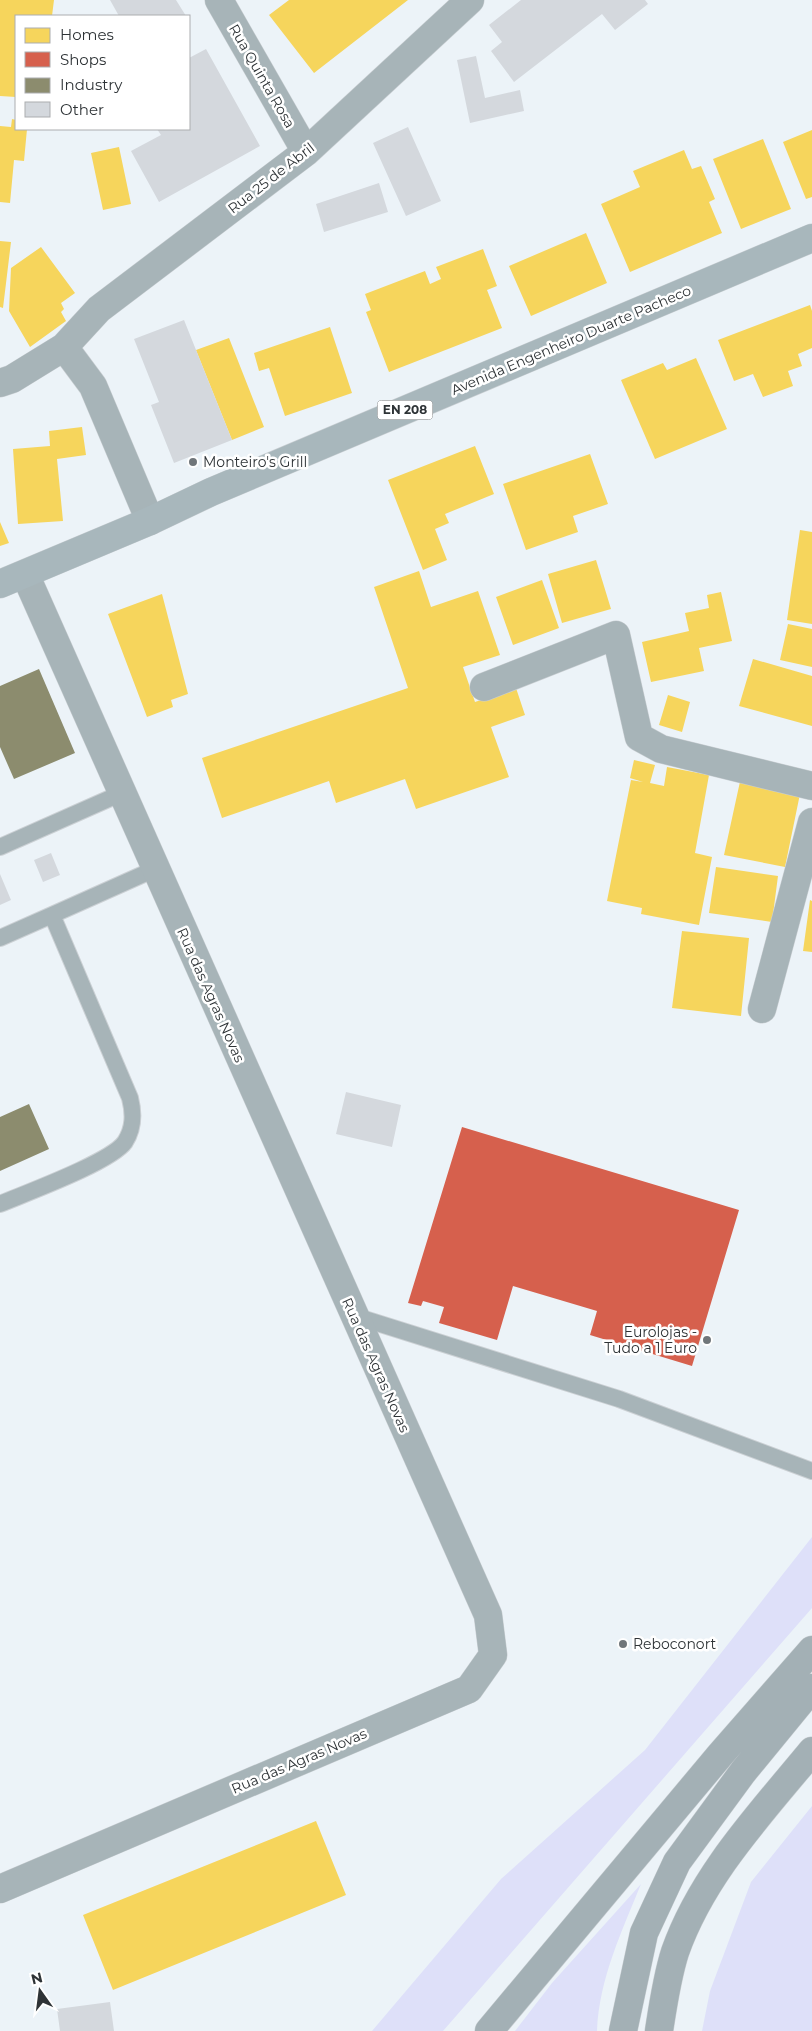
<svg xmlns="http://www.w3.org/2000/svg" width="812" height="2031" viewBox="0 0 812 2031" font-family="Montserrat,sans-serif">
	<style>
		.green { fill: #dee0f9 }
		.homes { fill: #f6d55c }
		.shops { fill: #d6604d }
		.industry { fill: #8c8c6e }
		.building { fill: #d4d8dd }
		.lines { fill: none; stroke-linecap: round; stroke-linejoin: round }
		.service-casing { stroke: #cbd0d4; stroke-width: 18 }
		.minor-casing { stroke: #cbd0d4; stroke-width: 29 }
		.primary-casing { stroke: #cbd0d4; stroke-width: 29 }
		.motorway-casing { stroke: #cbd0d4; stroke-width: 29 }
		.service { stroke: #a7b4b8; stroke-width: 16 }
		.minor { stroke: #a7b4b8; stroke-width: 28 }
		.primary { stroke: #a8b7bc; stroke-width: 28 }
		.motorway { stroke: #a3b0b5; stroke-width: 28 }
		.poi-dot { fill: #70767a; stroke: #fff; stroke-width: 2 }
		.labels { text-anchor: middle; stroke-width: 5; stroke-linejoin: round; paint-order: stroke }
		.shield { fill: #fff; stroke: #6d7072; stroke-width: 1 }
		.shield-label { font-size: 12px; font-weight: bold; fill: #2e3336 }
		.street-label { font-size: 14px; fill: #2e3336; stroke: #fff }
		.poi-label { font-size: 14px; fill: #2e3336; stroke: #fff; text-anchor: start }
	</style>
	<rect width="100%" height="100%" fill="#ecf3f8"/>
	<!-- green -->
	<path class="green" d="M812 1537V1608L443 2031H372L501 1879 645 1750Z
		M812 1806V2031H702L710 1991 751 1882Z
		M641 1884C622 1931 599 1979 597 2031H515L552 1983Z"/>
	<!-- homes -->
	<path class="homes" d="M0 0H54L52 16H16V97L0 96Z
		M289 0H408L314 73 269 15Z
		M12 119 16 120V129H27L24 161 14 160 10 203 0 202V126L11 127Z
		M812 130V197L806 199 783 142Z
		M763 139 791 209 741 229 713 159Z
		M119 147 131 204 103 210 91 153Z
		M684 150 692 169 701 166 715 199 709 202 722 233 630 272 601 204 640 187 633 171Z
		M586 233 607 283 531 316 509 266Z
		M0 241 11 242 3 308 0 307Z
		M41 247 75 293 61 303 64 309 61 312 66 321 30 347 9 311 11 268Z
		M483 249 497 286 487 290 502 328 389 372 366 312 371 310 365 294 425 271 430 284 441 279 436 267Z
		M810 305 812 311V348L798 354 802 366 788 371 793 386 763 397 753 374 734 381 718 340Z
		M330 327 352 393 285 416 269 368 259 371 254 353Z
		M229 338 264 427 232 440 196 350Z
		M696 358 727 429 655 459 621 380 663 363 667 370Z
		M82 427 86 455 57 459 63 521 18 524 13 449 50 446 49 431Z
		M475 446 494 494 445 514 449 523 435 529 447 560 423 570 388 480Z
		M590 454 608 504 573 516 578 532 526 550 503 484Z
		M0 522 9 543 0 546Z
		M800 530 812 532V624L787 620Z
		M596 560 611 609 562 623 548 574Z
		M419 571 431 607 478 591 500 655 463 667 475 702 516 688 525 715 491 727 509 777 416 809 405 779 336 803 329 781 222 818 202 758 408 688 374 587Z
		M542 580 559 628 513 645 496 597Z
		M721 592 732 641 699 648 704 671 651 682 642 642 689 631 685 613 709 608 707 595Z
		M162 594 188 694 171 700 173 707 147 717 108 614Z
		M788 624 812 629V667L780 660Z
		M753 659 812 676V726L739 706Z
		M668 695 690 702 682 732 659 725Z
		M634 760 655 765 650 783 664 786 667 767 709 775 695 853 712 857 699 925 641 914 642 908 607 901 631 780 643 782 630 778Z
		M741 777 801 789 785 867 724 855Z
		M716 867 778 876 772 922 709 913Z
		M810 900 812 901V952L803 951Z
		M682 931 749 938 741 1016 672 1008Z
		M316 1821 346 1895 113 1990 83 1915Z"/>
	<!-- shops -->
	<path class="shops" d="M462 1127 739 1210 692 1366 590 1335 597 1311 513 1286 497 1340 439 1323 444 1307 423 1301 421 1306 408 1303Z"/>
	<!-- industry -->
	<path class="industry" d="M39 669 75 753 14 779 0 747V686Z
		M29 1104 49 1149 0 1171V1117Z"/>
	<!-- building -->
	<path class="building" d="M110 0H176L186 16H119Z
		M521 0H645L648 4 615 30 602 14 514 82 491 51 502 42 489 25Z
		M206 49 260 146 159 202 131 151 161 135 157 129H189V58Z
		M476 56 485 98 520 90 524 111 470 123 457 60Z
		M408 127 441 201 406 216 373 143Z
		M379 183 388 212 324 232 316 204Z
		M184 320 232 440 174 463 151 405 159 402 134 339Z
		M51 853 60 875 43 882 34 860Z
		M0 874 11 900 0 905Z
		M346 1092 401 1105 392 1147 336 1134Z
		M110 2002 114 2031H60L57 2009Z"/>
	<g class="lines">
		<!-- service casing -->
		<g class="service-casing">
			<path id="service" d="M0 847 122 793
				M52 915 155 869
				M0 938 52 915 130 1098C134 1114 134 1128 125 1142 111 1162 26 1193 0 1204
				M355 1316 619 1399 812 1471"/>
		</g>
		<!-- minor casing -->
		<g class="minor-casing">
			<path id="minor" d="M219 0 306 152
				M64 347 93 386 150 521
				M0 383 12 379 64 347 99 309 306 152 470 0
				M484 687 616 635 639 737 661 749 812 786
				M762 1009 812 822
				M0 1889 469 1689 493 1655 488 1615 25 574"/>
		</g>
		<!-- primary casing -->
		<g class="primary-casing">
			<path id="primary" d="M0 584 150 521 211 492 812 238"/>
		</g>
		<!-- motorway casing -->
		<g class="motorway-casing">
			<path id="motorway" d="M489 2031 720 1755 812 1650
				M623 2031 644 1933 677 1862 743 1772 812 1688
				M659 2031C663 2005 667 1977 675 1952 702 1875 761 1813 812 1751"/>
		</g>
		<!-- service -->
		<use href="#service" class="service"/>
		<!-- minor -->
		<use href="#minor" class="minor"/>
		<!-- primary -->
		<use href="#primary" class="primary"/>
		<!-- motorway -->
		<use href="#motorway" class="motorway"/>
	</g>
	<!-- markers -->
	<g class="poi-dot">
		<circle cx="193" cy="462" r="5"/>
		<circle cx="707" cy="1340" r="5"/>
		<circle cx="623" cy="1644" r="5"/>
	</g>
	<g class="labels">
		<!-- shield labels -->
		<rect class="shield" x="377.5" y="400.5" width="55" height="19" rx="4"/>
		<g class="shield-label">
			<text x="405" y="414">EN 208</text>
		</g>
		<!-- street labels -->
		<g class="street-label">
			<text transform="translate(262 76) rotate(60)" y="5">Rua Quinta Rosa</text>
			<text transform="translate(271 178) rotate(-38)" y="5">Rua 25 de Abril</text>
			<text transform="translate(571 340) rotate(-23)" y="5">Avenida Engenheiro Duarte Pacheco</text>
			<text transform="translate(211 995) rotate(66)" y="5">Rua das Agras Novas</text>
			<text transform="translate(376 1365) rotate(66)" y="5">Rua das Agras Novas</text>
			<text transform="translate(299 1761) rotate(-23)" y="5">Rua das Agras Novas</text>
		</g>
		<!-- poi labels -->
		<g class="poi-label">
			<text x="203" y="467">Monteiro's Grill</text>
			<text x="697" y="1337" text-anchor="end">Eurolojas -<tspan x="697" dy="16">Tudo a 1 Euro</tspan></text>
			<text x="633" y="1649">Reboconort</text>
		</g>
	</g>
	<!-- legend -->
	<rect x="15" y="15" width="175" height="115" fill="#ffffff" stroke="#abadaf"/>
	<rect x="25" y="28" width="25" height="15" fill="#f6d55c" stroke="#abadaf"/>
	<text x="60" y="40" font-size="15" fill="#2e3336">Homes</text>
	<rect x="25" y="52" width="25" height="15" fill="#d6604d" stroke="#abadaf"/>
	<text x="60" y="65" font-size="15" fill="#2e3336">Shops</text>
	<rect x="25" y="78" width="25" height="15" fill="#8c8c6e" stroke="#abadaf"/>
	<text x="60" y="90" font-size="15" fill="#2e3336">Industry</text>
	<rect x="25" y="102" width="25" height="15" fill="#d4d8dd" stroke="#abadaf"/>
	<text x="60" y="115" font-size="15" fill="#2e3336">Other</text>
	<!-- north arrow -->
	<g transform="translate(40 1991) rotate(346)" stroke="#ffffff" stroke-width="4" paint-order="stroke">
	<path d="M0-4L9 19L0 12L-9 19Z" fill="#2e3336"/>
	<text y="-8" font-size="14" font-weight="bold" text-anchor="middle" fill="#2e3336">N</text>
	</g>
</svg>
